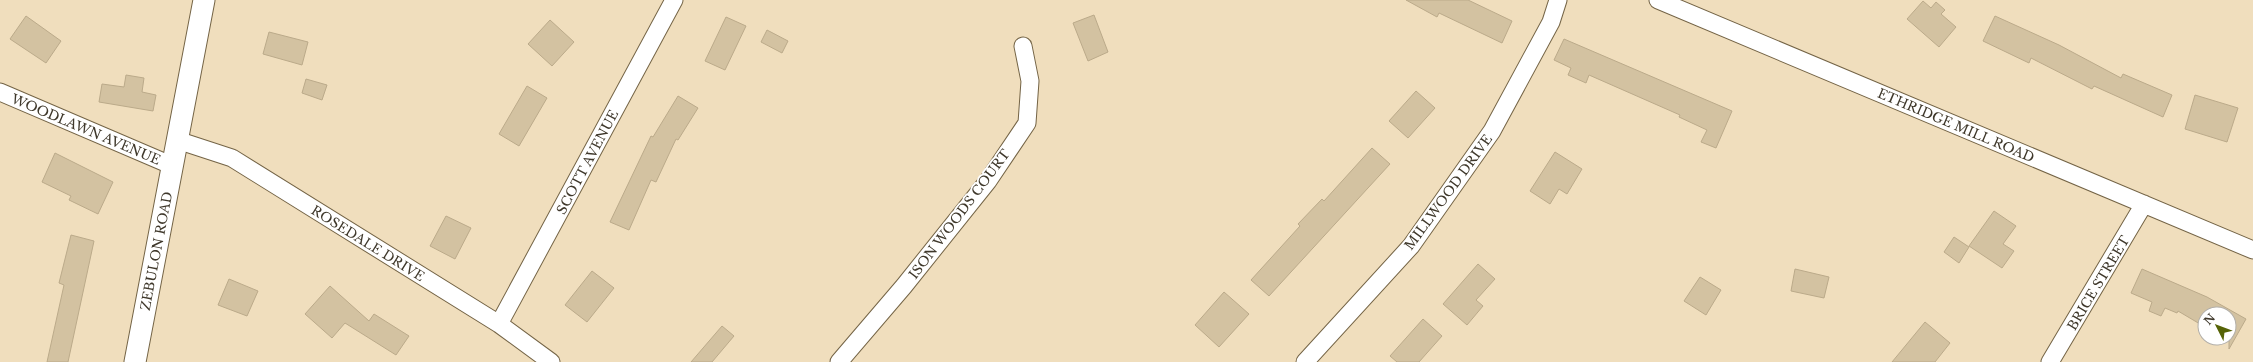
<svg xmlns="http://www.w3.org/2000/svg" width="2253" height="362" viewBox="0 0 2253 362" font-family="'Libre Baskerville',serif">
	<style>
		.building { fill: #d3c2a1; stroke: #bbaa8a }
		.lines { fill: none; stroke-linecap: round; stroke-linejoin: round }
		.minor-casing { stroke: #746446; stroke-width: 19 }
		.major-casing { stroke: #746446; stroke-width: 23 }
		.minor { stroke: #fff; stroke-width: 17 }
		.major { stroke: #fff; stroke-width: 21 }
		.labels { text-anchor: middle; stroke-width: 3.5; stroke-linejoin: round; paint-order: stroke }
		.street-label { font-size: 13px; fill: #3f382b; stroke: #fff }
	</style>
	<rect width="100%" height="100%" fill="#f0debd"/>
	<!-- building -->
	<path class="building" d="M1406 0H1468L1512 21 1502 43 1439 13 1437 17Z
		M1923 1 1931 8 1936 2 1945 10 1941 14 1956 27 1939 47 1907 19Z
		M1094 15 1108 52 1088 61 1073 23Z
		M26 16 61 41 46 63 10 39Z
		M1995 16 2059 45 2121 78 2123 74 2172 95 2163 117 2094 86 2092 89 2031 58 2029 63 1983 41Z
		M726 17 746 26 725 70 705 61Z
		M550 20 574 42 552 66 528 44Z
		M767 30 788 41 782 53 761 42Z
		M269 32 308 42 302 65 263 54Z
		M1564 39 1732 111 1716 148 1701 142 1707 130 1679 117 1680 115 1589 75 1586 83 1568 75 1571 68 1554 60Z
		M126 75 144 78 142 92 156 95 153 111 99 102 102 84 124 87Z
		M306 79 327 85 322 100 302 93Z
		M527 86 547 98 519 146 499 134Z
		M1416 91 1435 108 1408 138 1389 121Z
		M2195 95 2238 108 2227 142 2185 129Z
		M678 96 698 108 678 140 676 139 656 182 651 180 629 230 610 222 651 136 653 137Z
		M1372 148 1390 164 1269 296 1251 280 1300 226 1298 224 1322 199 1324 201Z
		M1555 152 1582 169 1567 194 1559 189 1550 204 1530 191Z
		M55 153 113 182 98 214 69 200 71 196 42 182Z
		M1994 211 2016 226 2003 244 2014 251 2002 268 1969 246Z
		M446 216 471 228 455 259 430 246Z
		M71 235 94 241 68 362H47L64 285 59 283Z
		M1954 237 1969 247 1959 263 1944 252Z
		M1478 264 1495 279 1476 300 1483 306 1467 325 1443 304Z
		M1795 269 1829 277 1824 298 1791 291Z
		M2142 269 2207 297 2246 319 2229 349V314H2205V327L2178 311 2177 313 2165 308 2161 316 2149 311 2152 302 2131 293Z
		M592 271 614 288 587 322 565 305Z
		M1700 277 1721 290 1706 315 1684 301Z
		M229 279 258 291 247 316 218 305Z
		M330 286 369 321 374 314 409 336 396 355 345 323 332 338 305 314Z
		M1224 292 1249 314 1219 347 1195 325Z
		M1423 319 1442 336 1419 362H1397L1390 356Z
		M1925 322 1950 343 1935 362H1892Z
		M722 326 734 336 712 362H691Z"/>
	<g class="lines">
		<!-- minor casing -->
		<g class="minor-casing">
			<path id="minor" d="M1658 0 2253 250
				M0 92 173 166
				M177 140 232 158 499 324 551 362
				M499 324 674 0
				M839 362 904 286 988 181 1027 123 1030 81 1023 46
				M1305 362 1411 246 1492 131 1551 22 1558 0
				M2050 362 2144 204"/>
		</g>
		<!-- major casing -->
		<g class="major-casing">
			<path id="major" d="M135 362 204 0"/>
		</g>
		<!-- minor -->
		<use href="#minor" class="minor"/>
		<!-- major -->
		<use href="#major" class="major"/>
	</g>
	<g class="labels">
		<!-- street labels -->
		<g class="street-label">
			<text transform="translate(1956 125) rotate(23)" y="5">ETHRIDGE MILL ROAD</text>
			<text transform="translate(86 129) rotate(23)" y="5">WOODLAWN AVENUE</text>
			<text transform="translate(587 162) rotate(-62)" y="5">SCOTT AVENUE</text>
			<text transform="translate(1448 192) rotate(-54)" y="5">MILLWOOD DRIVE</text>
			<text transform="translate(959 214) rotate(-53)" y="5">ISON WOODS COURT</text>
			<text transform="translate(368 243) rotate(32)" y="5">ROSEDALE DRIVE</text>
			<text transform="translate(156 251) rotate(-79)" y="5">ZEBULON ROAD</text>
			<text transform="translate(2098 283) rotate(-59)" y="5">BRICE STREET</text>
		</g>
	</g>
	<!-- north arrow -->
	<g transform="translate(2217 326) rotate(312)"><circle r="19" fill="#ffffff" stroke="#b2afaa"/>
	<path d="M0-3L7 15L0 10L-7 15Z" fill="#566306"/>
	<text y="-6" font-size="11" font-weight="bold" text-anchor="middle" fill="#3f382b">N</text>
	</g>
</svg>
